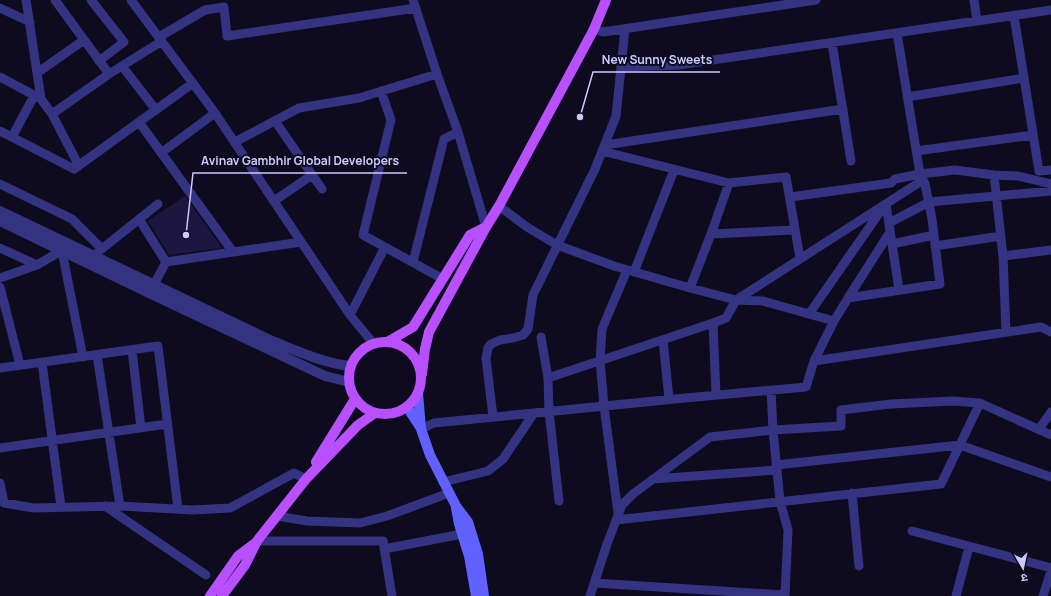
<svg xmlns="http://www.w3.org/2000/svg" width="1051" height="596" viewBox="0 0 1051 596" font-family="Manrope,'Noto Sans Devanagari',sans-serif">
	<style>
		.building { fill: #1d1641 }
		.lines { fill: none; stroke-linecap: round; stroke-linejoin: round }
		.minor { stroke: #333381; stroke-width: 9 }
		.tertiary { stroke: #333381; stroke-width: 10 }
		.secondary { stroke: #6061ff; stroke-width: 10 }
		.primary { stroke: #b850ff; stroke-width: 10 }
		.leader { fill: none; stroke: #cdc9ff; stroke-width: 1.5 }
		.callout-dot { fill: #cdc9ff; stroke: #0e0b1f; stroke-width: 1.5 }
		.callout-label { font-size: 12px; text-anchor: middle; font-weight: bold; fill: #cdc9ff; stroke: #0e0b1f; stroke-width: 4; stroke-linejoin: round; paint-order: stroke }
	</style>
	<rect width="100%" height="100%" fill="#0e0b1f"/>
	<!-- building -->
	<path class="building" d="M185 196 222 248 169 255 148 221Z"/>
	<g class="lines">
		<!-- minor -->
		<path class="minor" d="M26 0 41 99
			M55 0 109 74
			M91 0 124 42 99 61
			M131 0 215 113 350 315 373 343
			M413 0 437 74 458 132 486 227
			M974 0 977 21
			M0 8 30 22
			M1014 16 1039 171 1051 170
			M594 29 603 32 816 0
			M159 37 205 10 224 7 227 36 416 8
			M832 43 851 161
			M122 66 156 110
			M621 67 679 65 1051 10
			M37 73 84 40
			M0 77 41 99 52 114 79 166
			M381 91 391 120 363 235 443 279
			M907 97 1024 78
			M52 114 109 74 162 41
			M275 121 322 189
			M139 122 233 252
			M0 131 74 169 193 83
			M12 137 34 96
			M235 142 299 108 359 98 437 74
			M605 145 843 109
			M602 151 729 183 786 177 800 258
			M916 151 1033 135
			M161 153 215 113
			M994 175 1003 256 1006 332
			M0 184 72 219 102 249
			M790 197 891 183 895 179 920 174 955 170 994 175 1018 176 1051 184
			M274 201 312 175
			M886 204 899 290
			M499 206 527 227 557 245 614 266 690 288 736 300 763 301 834 321
			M139 219 166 262
			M889 223 929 202 1051 191
			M711 234 795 230
			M892 244 934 235
			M935 246 1001 236
			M0 248 37 265
			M62 251 83 357
			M98 252 158 204
			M1003 256 1051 250
			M413 262 444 139 458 132
			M634 272 674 170
			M0 278 37 265 66 248
			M0 287 20 365
			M690 288 711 234 729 183
			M151 290 166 262 301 242
			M848 298 890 232
			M809 314 882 209
			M350 315 385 247
			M713 323 716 395
			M541 337 548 378 549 411 559 501
			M663 340 669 399
			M132 350 141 428
			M97 355 120 506
			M814 361 1041 327 1051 332
			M42 362 61 507
			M0 368 158 346 178 509
			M548 378 713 323 726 318 736 300 923 180
			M771 390 773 430 780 501 788 530 785 596
			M493 417 486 358 488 348 491 344 500 340 513 338 523 335 528 329 533 295 595 169 616 116 625 29
			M421 429 434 423 685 398 806 387 814 361 834 321 848 298 940 284 932 219 925 184 920 174 897 33
			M1039 429 1051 412
			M0 448 167 424
			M776 465 960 445 1051 477
			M653 479 777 470
			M443 482 488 471 503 459 534 413
			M0 483 4 503 34 508 120 506 193 510 230 508 294 473 306 479
			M852 493 859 566
			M105 506 206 575
			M618 513 604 406 600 360 602 329 627 270
			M277 516 307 521 360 523 387 516 449 493
			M616 520 941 484 980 403
			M912 531 1051 568
			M257 541H383L392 596
			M384 549 462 534
			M595 583 785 595
			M590 596 607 544 622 505 633 494 710 437 773 430 841 426V410L891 404 953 401 980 403 1051 435
			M956 596 969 547
			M1043 596 1051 571"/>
		<!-- tertiary -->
		<path class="tertiary" d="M0 211 272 341C298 351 323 363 350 366
			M0 221 149 293 325 376 349 382"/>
		<!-- secondary -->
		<path class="secondary" d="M418 393 421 429 430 455 456 506 468 522 478 554 484 596
			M407 407 420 427
			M456 508 459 524 469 556 476 596"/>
		<!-- primary -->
		<path class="primary" d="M389 341 413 327 470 235 486 227
			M349 378a36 36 0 1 1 72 0a36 36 0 1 1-72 0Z
			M422 374 425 349 429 332 486 227 499 206 594 29 606 0
			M316 462 355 399
			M210 596 238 556 254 544
			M222 596 245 565 257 541 306 479 358 425 375 413"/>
	</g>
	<!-- callouts -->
	<path class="leader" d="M580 117L593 72H720M186 235L193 173H407"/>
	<g class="callout-dot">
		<circle cx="580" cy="117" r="4"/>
		<circle cx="186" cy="235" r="4"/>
	</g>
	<g class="callout-label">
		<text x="657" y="64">New Sunny Sweets</text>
		<text x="300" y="165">Avinav Gambhir Global Developers</text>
	</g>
	<!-- north arrow -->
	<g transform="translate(1023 568) rotate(171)" stroke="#0e0b1f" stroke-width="3" paint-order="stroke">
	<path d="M0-3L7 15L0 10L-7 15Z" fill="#cdc9ff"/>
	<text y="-6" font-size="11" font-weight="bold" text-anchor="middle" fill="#cdc9ff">उ</text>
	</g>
</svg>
